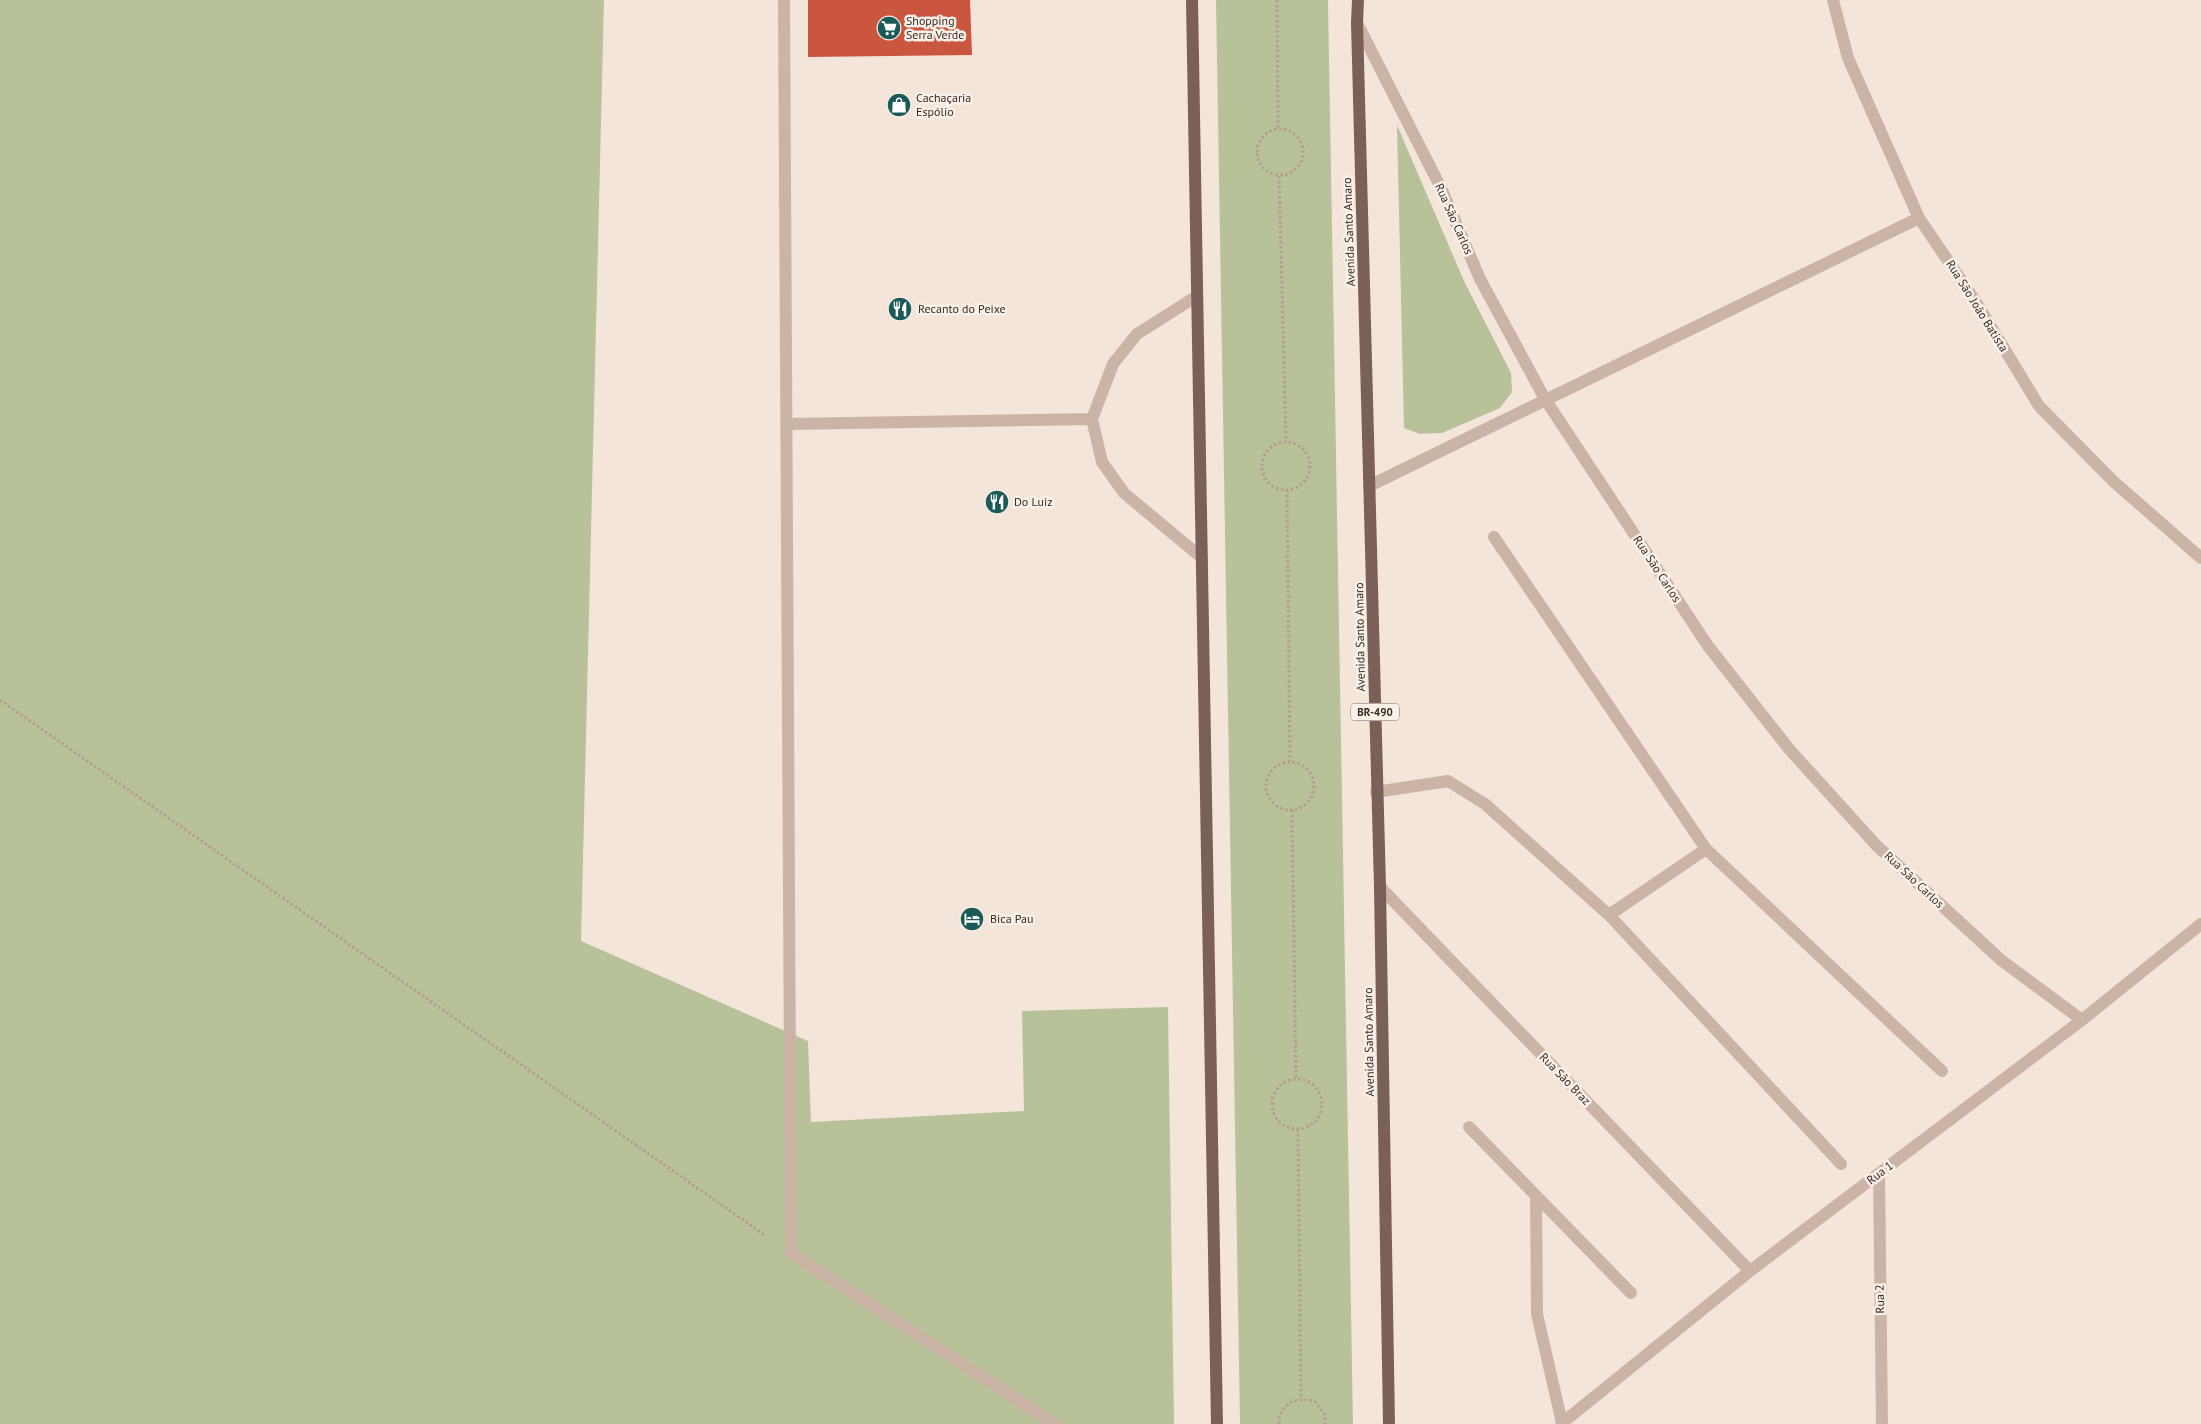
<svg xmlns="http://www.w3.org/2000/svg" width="2201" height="1424" viewBox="0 0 2201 1424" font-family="'PT Sans',sans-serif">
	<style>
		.green { fill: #b8c299 }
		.building { fill: #cb563f }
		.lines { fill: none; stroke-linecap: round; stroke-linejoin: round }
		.path { stroke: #b79d8f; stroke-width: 3; stroke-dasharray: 2.5 2.5; stroke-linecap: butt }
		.minor { stroke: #cbb4a5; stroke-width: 12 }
		.major { stroke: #7a6057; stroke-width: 12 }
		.labels { text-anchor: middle; stroke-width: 5; stroke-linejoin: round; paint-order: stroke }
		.shield { fill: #faf0e7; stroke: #726661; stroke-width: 1 }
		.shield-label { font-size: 11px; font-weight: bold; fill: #372b27 }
		.poi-label { font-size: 12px; fill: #372b27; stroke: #faf0e7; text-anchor: start }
		.street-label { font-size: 12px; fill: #372b27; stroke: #faf0e7 }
	</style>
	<rect width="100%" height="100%" fill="#f3e5da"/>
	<!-- green -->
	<path class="green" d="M0 0H604L581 941 808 1041 811 1122 1024 1111 1022 1011 1168 1007 1174 1424H0Z
		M1216 0H1328L1353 1424H1240Z
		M1397 125 1464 281 1511 373 1512 392 1500 408 1442 433 1420 434 1404 428Z"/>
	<!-- building -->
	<path class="building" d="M808 0H970L972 55 808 57Z"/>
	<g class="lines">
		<!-- path -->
		<path class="path" d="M1277 0 1278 129
			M1257 152a23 23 0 1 1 46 0a23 23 0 1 1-46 0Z
			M1279 176 1286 442
			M1262 466a24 24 0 1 1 48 0a24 24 0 1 1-48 0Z
			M1287 490 1290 761
			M0 700 766 1236
			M1266 786a24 24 0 1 1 48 0a24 24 0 1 1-48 0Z
			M1292 810 1296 1079
			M1272 1104a25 25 0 1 1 50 0a25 25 0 1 1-50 0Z
			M1298 1129 1301 1399
			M1279 1424C1279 1403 1298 1395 1315 1402L1325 1415V1424"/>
		<!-- minor -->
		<path class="minor" d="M784 0 791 1253 1055 1424
			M1833 0 1848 58 1919 218 1976 302 2039 406 2113 481 2201 558
			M1357 23 1442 190 1480 279 1545 399 1708 646 1789 749 1877 846 2001 960 2082 1020
			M1092 419 1113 364 1137 334 1197 296
			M787 424 1092 419 1102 462 1124 493 1202 558
			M1369 486 1919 218
			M1494 537 1706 849 1942 1071
			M1376 792 1448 781 1485 804 1609 915 1841 1164
			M1380 887 1750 1271
			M1609 915 1706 849
			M1469 1127 1631 1293
			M1879 1174 1882 1424
			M1536 1196 1537 1314 1562 1423
			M1561 1424 1750 1271 2082 1020 2201 924"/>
		<!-- major -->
		<path class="major" d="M1192 0 1217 1424
			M1358 0 1357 23 1380 887 1389 1424"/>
	</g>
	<!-- icons -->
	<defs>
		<g id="supermarket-disc" transform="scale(1.25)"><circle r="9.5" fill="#1a5a59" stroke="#faf0e7"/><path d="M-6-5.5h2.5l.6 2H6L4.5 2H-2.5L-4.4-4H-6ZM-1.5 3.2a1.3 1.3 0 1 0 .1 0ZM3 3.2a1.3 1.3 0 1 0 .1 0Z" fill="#fff"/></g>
		<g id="shop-disc" transform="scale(1.25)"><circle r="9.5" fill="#1a5a59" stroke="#faf0e7"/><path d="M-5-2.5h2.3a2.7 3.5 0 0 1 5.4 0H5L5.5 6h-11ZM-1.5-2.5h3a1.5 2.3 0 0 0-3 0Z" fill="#fff"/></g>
		<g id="restaurant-disc" transform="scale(1.25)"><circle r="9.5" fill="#1a5a59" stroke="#faf0e7"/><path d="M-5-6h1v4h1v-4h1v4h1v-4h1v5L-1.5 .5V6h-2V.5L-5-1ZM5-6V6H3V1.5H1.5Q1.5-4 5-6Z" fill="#fff"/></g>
		<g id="hotel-disc" transform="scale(1.25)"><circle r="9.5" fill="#1a5a59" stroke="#faf0e7"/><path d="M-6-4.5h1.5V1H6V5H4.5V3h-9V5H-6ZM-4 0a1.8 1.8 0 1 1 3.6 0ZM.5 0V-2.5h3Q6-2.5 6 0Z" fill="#fff"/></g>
	</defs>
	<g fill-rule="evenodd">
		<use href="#supermarket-disc" x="889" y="28"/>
		<use href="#shop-disc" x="899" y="105"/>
		<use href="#restaurant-disc" x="900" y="309"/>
		<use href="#restaurant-disc" x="997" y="502"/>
		<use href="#hotel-disc" x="972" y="919"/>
	</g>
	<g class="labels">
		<!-- shield labels -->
		<rect class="shield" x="1351" y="703.5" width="48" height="17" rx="4"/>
		<g class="shield-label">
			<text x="1375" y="716">BR-490</text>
		</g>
		<!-- poi labels -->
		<g class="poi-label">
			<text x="906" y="25">Shopping<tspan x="906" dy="14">Serra Verde</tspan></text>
			<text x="916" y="102">Cachaçaria<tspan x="916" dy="14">Espólio</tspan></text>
			<text x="918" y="313">Recanto do Peixe</text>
			<text x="1014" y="506">Do Luiz</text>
			<text x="990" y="923">Bica Pau</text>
		</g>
		<!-- street labels -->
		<g class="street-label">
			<text transform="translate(1454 219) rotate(66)" y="4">Rua São Carlos</text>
			<text transform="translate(1349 232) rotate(-92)" y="4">Avenida Santo Amaro</text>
			<text transform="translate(1977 306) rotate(58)" y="4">Rua São João Batista</text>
			<text transform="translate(1657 569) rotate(57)" y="4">Rua São Carlos</text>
			<text transform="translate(1360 637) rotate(-91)" y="4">Avenida Santo Amaro</text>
			<text transform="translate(1914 880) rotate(43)" y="4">Rua São Carlos</text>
			<text transform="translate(1369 1042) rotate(-91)" y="4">Avenida Santo Amaro</text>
			<text transform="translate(1565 1079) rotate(46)" y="4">Rua São Braz</text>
			<text transform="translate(1880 1173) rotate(-37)" y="4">Rua 1</text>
			<text transform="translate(1880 1299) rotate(-91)" y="4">Rua 2</text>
		</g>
	</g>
</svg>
